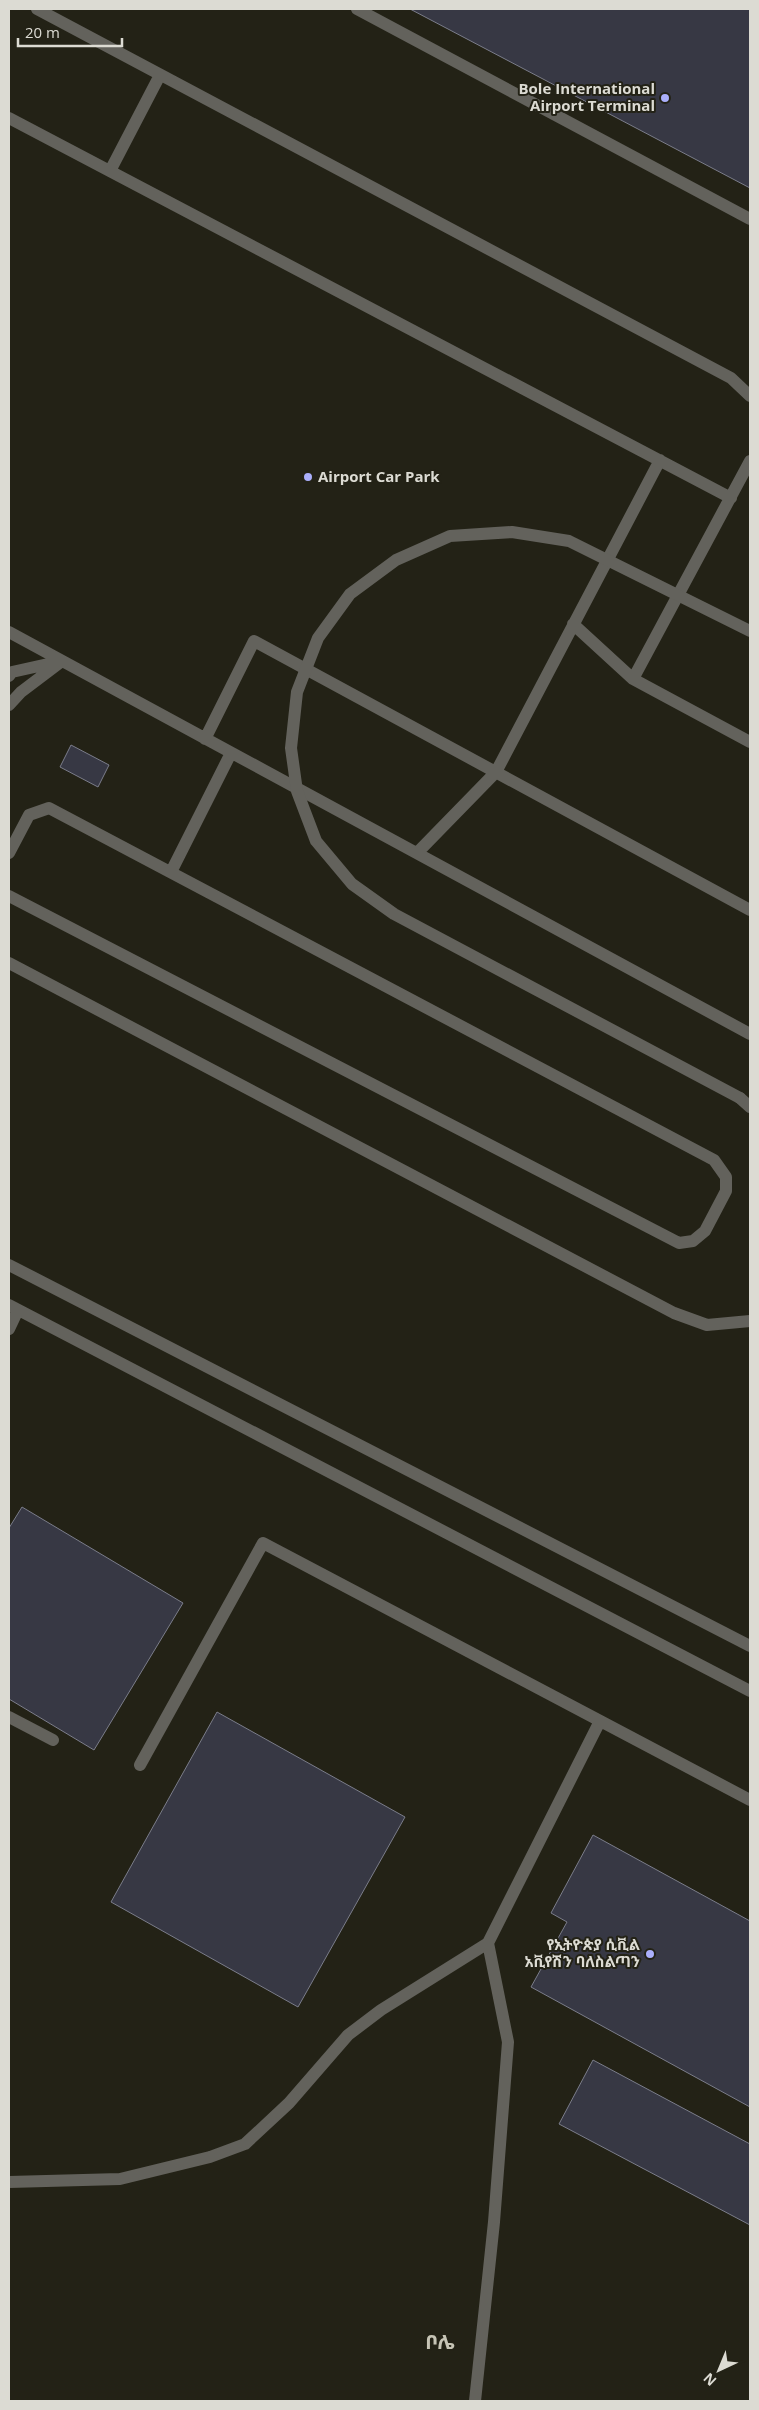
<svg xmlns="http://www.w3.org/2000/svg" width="759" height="2410" viewBox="0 0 759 2410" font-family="'Open Sans','Noto Sans Ethiopic',sans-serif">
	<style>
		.building { fill: #373844; stroke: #7b7d8a }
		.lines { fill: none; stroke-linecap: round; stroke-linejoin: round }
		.minor { stroke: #63625c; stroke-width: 12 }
		.minor-bridge { stroke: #63625c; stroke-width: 12 }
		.poi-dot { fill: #abaffb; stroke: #232216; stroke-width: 2 }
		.labels { text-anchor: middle; stroke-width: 4; stroke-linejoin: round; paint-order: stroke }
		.poi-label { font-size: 15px; font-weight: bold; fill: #dcdbd3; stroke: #232216; text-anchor: end }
		.district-label { font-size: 20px; font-weight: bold; fill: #c6c4b5; stroke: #232216 }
	</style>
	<rect width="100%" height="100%" fill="#232216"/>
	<!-- building -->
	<path class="building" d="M410 9H750V188Z
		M71 745 109 765 98 787 60 767Z
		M22 1507 183 1603 94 1750 9 1699V1528Z
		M217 1712 405 1817 298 2007 111 1902Z
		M593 1835 750 1921V2107L531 1987 567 1922 551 1913Z
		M593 2060 750 2144V2225L559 2124Z"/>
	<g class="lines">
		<!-- minor -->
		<path class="minor" d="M37 9 731 378 750 396
			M357 9 750 219
			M9 118 731 498
			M110 171 160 75
			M573 624 633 679 750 742
			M9 632 750 1034
			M9 676 12 672 57 662
			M633 679 750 461
			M9 705 21 692 62 661
			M205 739 254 641 750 910
			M9 853 29 815 49 808 714 1160 726 1177V1191L705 1231 693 1241 679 1243 9 896
			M417 853 496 772 660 460
			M171 872 231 753
			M9 963 674 1313 707 1325 750 1321
			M740 1098 750 1107
			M9 1265 750 1646
			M9 1305 750 1691
			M9 1329 18 1310
			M9 1717 53 1740
			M140 1765 263 1543 750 1800
			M9 2182 120 2179 210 2157 245 2144 289 2103 348 2035 381 2010 488 1943
			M475 2401 494 2222 508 2042 488 1943 600 1721"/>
		<!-- minor-bridge -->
		<path class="minor-bridge" d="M740 1098 394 914 352 884 316 841 297 791 291 748 297 692 318 638 350 594 396 560 450 536 512 532 569 541 750 631"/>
	</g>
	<!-- markers -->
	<g class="poi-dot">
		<circle cx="665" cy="98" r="5"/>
		<circle cx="308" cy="477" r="5"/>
		<circle cx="650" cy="1954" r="5"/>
	</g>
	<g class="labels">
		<!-- poi labels -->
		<g class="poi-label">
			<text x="655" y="94">Bole International<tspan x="655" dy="17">Airport Terminal</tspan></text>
			<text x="318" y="482" text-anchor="start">Airport Car Park</text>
			<text x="640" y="1950">የኢትዮጵያ ሲቪል<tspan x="640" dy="17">አቪየሽን ባለስልጣን</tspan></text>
		</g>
		<!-- district labels -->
		<g class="district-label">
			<text x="440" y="2349">ቦሌ</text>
		</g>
	</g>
	<!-- border -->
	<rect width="759" height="2410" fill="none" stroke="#dcdbd3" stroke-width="20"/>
	<!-- north arrow -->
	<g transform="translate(719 2370) rotate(224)" stroke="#232216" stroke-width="4" paint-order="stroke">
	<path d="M0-4L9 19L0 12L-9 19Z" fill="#dcdbd3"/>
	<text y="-8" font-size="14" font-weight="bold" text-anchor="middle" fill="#dcdbd3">N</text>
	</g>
	<!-- scale -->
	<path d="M18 38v8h104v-8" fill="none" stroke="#dcdbd3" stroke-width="2.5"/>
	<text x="25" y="38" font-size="15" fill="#dcdbd3" stroke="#232216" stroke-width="4" paint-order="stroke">20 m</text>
</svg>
